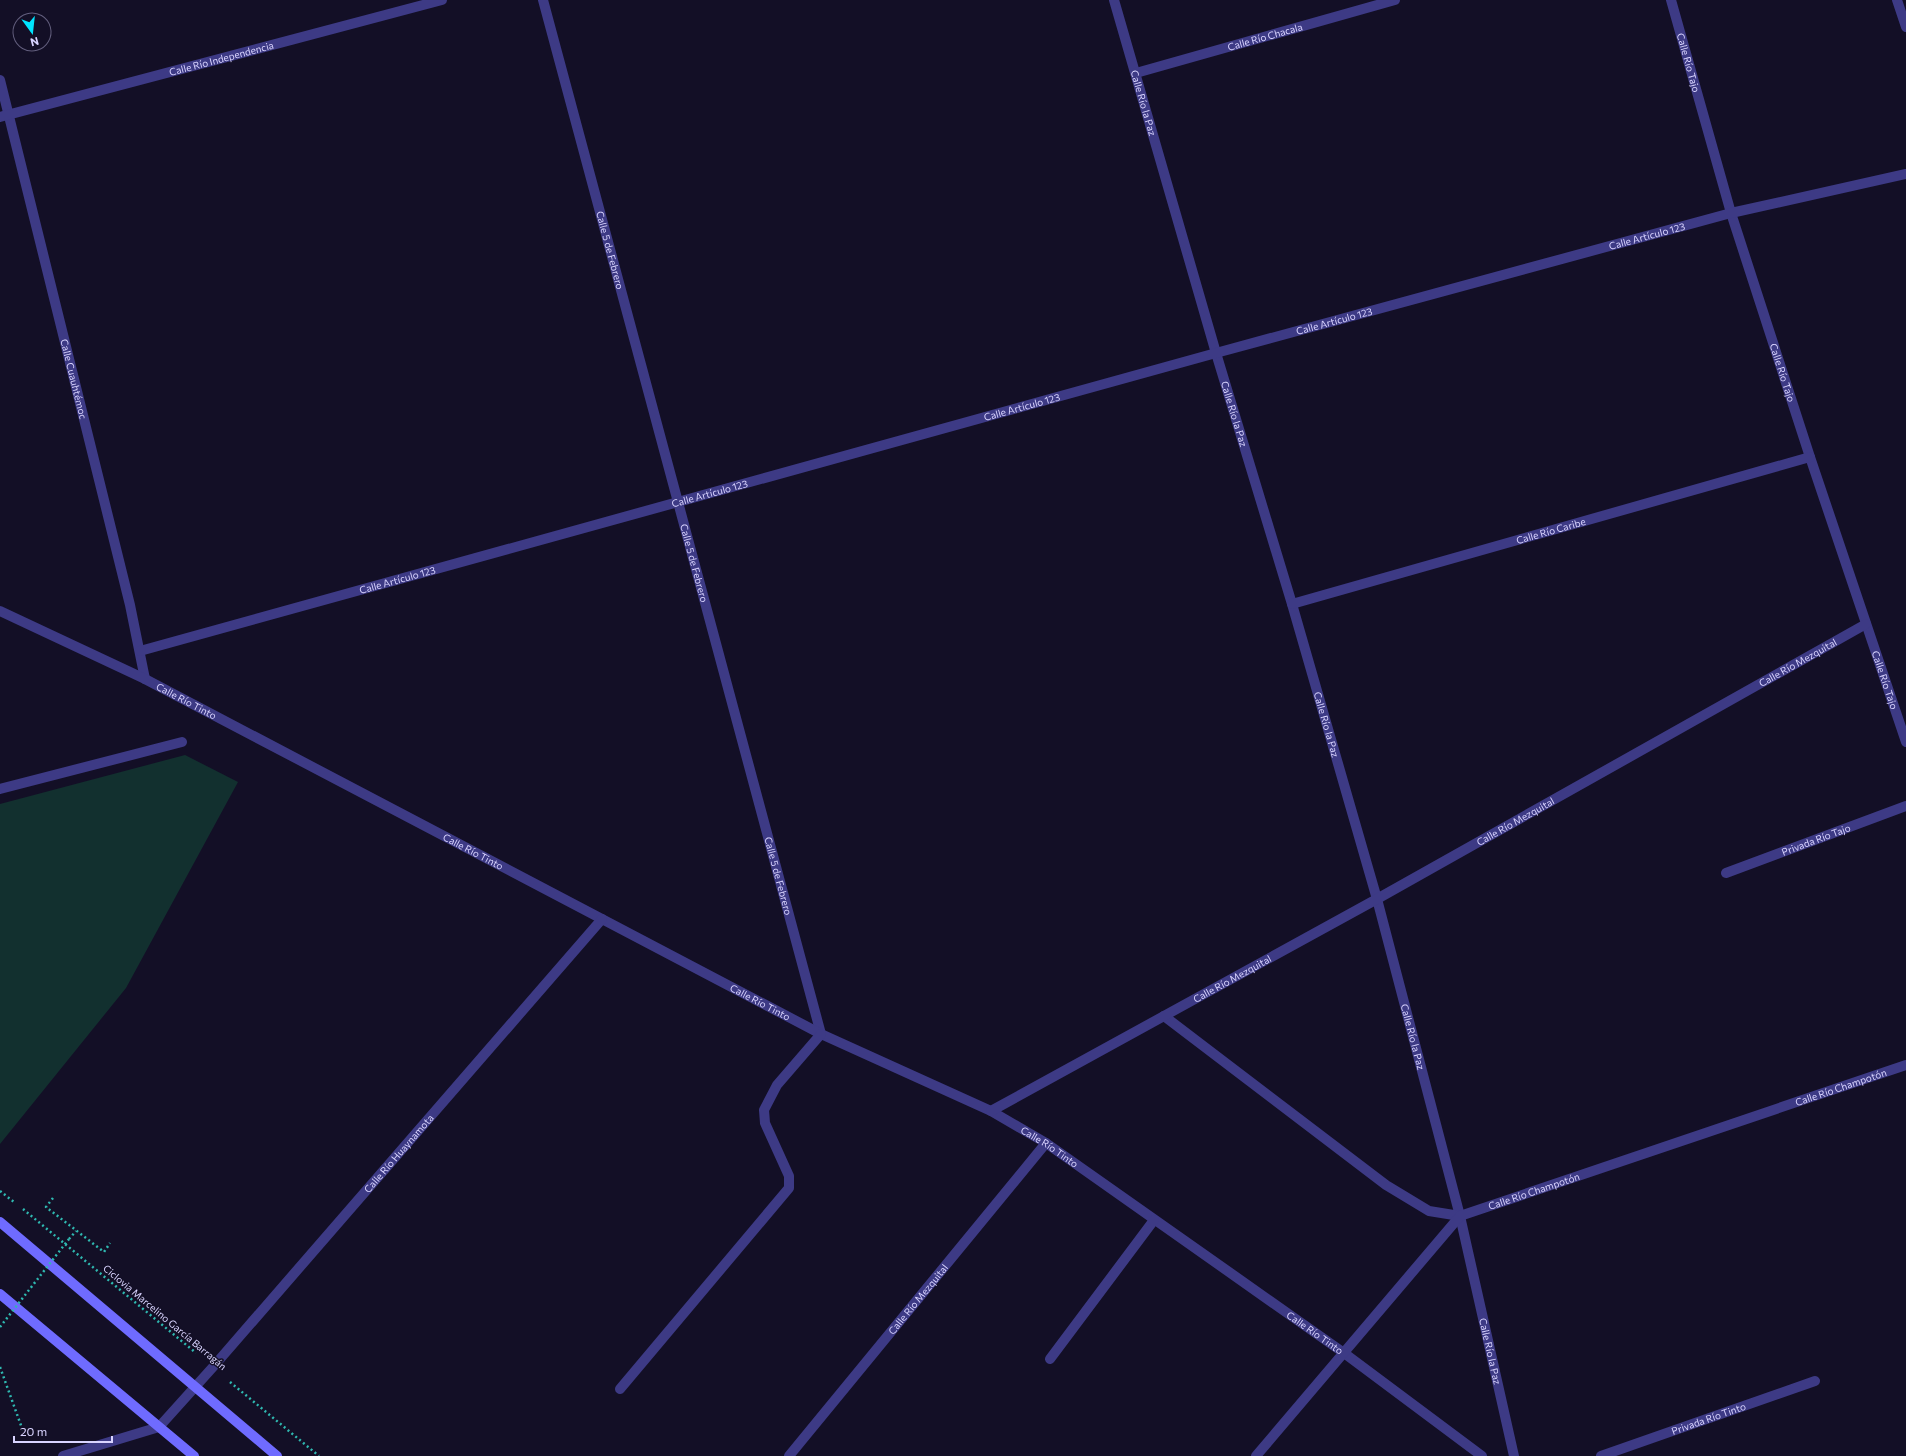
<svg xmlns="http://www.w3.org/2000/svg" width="1906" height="1456" viewBox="0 0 1906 1456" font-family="Commissioner,sans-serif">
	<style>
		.green { fill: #12302f }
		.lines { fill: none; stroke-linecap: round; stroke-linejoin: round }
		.path { stroke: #2fb8b0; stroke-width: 2.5; stroke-dasharray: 2 3; stroke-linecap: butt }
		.pedestrian { stroke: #3d3a85; stroke-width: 10 }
		.minor { stroke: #3d3a85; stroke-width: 10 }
		.secondary { stroke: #6f6bff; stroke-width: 10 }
		.path-bridge { stroke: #2fb8b0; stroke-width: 2.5; stroke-dasharray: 2 3; stroke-linecap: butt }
		.labels { text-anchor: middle; stroke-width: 3; stroke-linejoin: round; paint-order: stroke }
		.street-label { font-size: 10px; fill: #d9d4ff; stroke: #130f26 }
	</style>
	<rect width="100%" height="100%" fill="#130f26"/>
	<!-- green -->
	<path class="green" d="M185 755 238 782 126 988 0 1144V804Z"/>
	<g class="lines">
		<!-- path -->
		<path class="path" d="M0 1191 14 1202
			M53 1198 46 1207 104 1252 110 1243
			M23 1209 196 1353
			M69 1239 76 1231
			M0 1367 23 1431
			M230 1382 319 1456"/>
		<!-- pedestrian -->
		<path class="pedestrian" d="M0 789 182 742"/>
		<!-- minor -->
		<g class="minor">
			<path id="s1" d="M543 0 821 1034"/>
			<path id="s2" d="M1114 0 1216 353 1292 604 1377 899 1460 1216 1514 1456"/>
			<path id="s3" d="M1671 0 1731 213 1810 457 1906 742"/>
			<path d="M1897 0 1906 27"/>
			<path id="s4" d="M1136 73 1395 0"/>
			<path id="s5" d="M0 80 130 605 145 679"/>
			<path id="s6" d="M0 117 442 0"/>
			<path id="s7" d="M1292 604 1810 457"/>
			<path id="s8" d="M0 611 145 679 821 1034 991 1111 1046 1143 1344 1353 1482 1456"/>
			<path id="s9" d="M140 651 1216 353 1731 213 1906 174"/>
			<path id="s10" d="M1726 873 1906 806"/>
			<path d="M1164 1016 1386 1185 1429 1211 1460 1216"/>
			<path id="s11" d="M991 1111 1377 899 1866 624"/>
			<path d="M1050 1359 1154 1220"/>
			<path d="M620 1389 789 1188V1176L765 1123 764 1110 777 1085 821 1034"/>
			<path id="s12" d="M63 1456 159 1427 213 1367 602 919"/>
			<path id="s13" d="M789 1456 1046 1143"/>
			<path id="s14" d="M1256 1456 1460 1216 1906 1065"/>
			<path id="s15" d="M1601 1456 1815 1381"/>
		</g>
		<!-- secondary -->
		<path class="secondary" d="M0 1222 277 1456
			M0 1294 194 1456"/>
		<!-- path-bridge -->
		<path class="path-bridge" d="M0 1327 69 1239"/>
	</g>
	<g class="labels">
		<!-- street labels -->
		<g class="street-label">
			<text dy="4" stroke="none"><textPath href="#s4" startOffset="134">Calle Río Chacala</textPath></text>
			<text dy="4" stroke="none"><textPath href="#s6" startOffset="229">Calle Río Independencia</textPath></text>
			<text dy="4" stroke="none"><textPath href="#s3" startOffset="65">Calle Río Tajo</textPath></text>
			<text dy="4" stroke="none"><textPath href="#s2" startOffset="107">Calle Río la Paz</textPath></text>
			<text dy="4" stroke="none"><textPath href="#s9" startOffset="1563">Calle Artículo 123</textPath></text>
			<text dy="4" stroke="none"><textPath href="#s1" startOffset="259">Calle 5 de Febrero</textPath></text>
			<text dy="4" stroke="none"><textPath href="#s9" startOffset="1239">Calle Artículo 123</textPath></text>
			<text dy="4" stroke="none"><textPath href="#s3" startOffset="389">Calle Río Tajo</textPath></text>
			<text dy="4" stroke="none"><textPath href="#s5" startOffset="308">Calle Cuauhtémoc</textPath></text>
			<text dy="4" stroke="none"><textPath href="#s9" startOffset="915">Calle Artículo 123</textPath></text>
			<text dy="4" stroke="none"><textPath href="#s2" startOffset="431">Calle Río la Paz</textPath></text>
			<text dy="4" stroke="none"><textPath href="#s9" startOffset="591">Calle Artículo 123</textPath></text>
			<text dy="4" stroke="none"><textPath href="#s7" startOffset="269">Calle Río Caribe</textPath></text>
			<text dy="4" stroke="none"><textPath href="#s1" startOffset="583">Calle 5 de Febrero</textPath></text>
			<text dy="4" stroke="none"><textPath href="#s9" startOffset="267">Calle Artículo 123</textPath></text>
			<text dy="4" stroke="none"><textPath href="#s11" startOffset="923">Calle Río Mezquital</textPath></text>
			<text dy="4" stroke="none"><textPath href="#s3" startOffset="713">Calle Río Tajo</textPath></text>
			<text dy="4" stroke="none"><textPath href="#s8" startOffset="207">Calle Río Tinto</textPath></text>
			<text dy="4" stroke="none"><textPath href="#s2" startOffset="755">Calle Río la Paz</textPath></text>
			<text dy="4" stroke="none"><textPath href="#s11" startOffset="599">Calle Río Mezquital</textPath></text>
			<text dy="4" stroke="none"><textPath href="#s10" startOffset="96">Privada Río Tajo</textPath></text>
			<text dy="4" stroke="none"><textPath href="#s8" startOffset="531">Calle Río Tinto</textPath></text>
			<text dy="4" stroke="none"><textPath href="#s1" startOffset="907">Calle 5 de Febrero</textPath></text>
			<text dy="4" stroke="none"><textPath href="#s11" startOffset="275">Calle Río Mezquital</textPath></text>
			<text dy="4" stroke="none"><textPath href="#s8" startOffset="855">Calle Río Tinto</textPath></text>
			<text dy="4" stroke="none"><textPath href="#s2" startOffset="1079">Calle Río la Paz</textPath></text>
			<text dy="4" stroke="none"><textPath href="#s14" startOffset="717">Calle Río Champotón</textPath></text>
			<text dy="4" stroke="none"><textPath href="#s8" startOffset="1179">Calle Río Tinto</textPath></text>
			<text dy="4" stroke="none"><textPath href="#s12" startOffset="464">Calle Río Huaynamota</textPath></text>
			<text dy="4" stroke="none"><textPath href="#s14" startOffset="393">Calle Río Champotón</textPath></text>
			<text dy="4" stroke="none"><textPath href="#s13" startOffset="203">Calle Río Mezquital</textPath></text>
			<text transform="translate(165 1317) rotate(40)" y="4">Ciclovia Marcelino García Barragán</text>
			<text dy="4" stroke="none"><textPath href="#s8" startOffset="1503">Calle Río Tinto</textPath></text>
			<text dy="4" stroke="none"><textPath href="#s2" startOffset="1403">Calle Río la Paz</textPath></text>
			<text dy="4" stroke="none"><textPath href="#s15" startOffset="114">Privada Río Tinto</textPath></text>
		</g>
	</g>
	<!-- north arrow -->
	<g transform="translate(32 32) rotate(165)"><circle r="19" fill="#130f26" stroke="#625e7d"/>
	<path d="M0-3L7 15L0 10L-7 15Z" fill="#00e5ff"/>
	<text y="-6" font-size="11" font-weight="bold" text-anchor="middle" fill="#d9d4ff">N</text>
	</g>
	<!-- scale -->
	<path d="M14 1436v6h98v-6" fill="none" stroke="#d9d4ff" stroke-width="2"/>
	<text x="20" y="1436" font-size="12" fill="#d9d4ff" stroke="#130f26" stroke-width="3" paint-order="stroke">20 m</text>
</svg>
